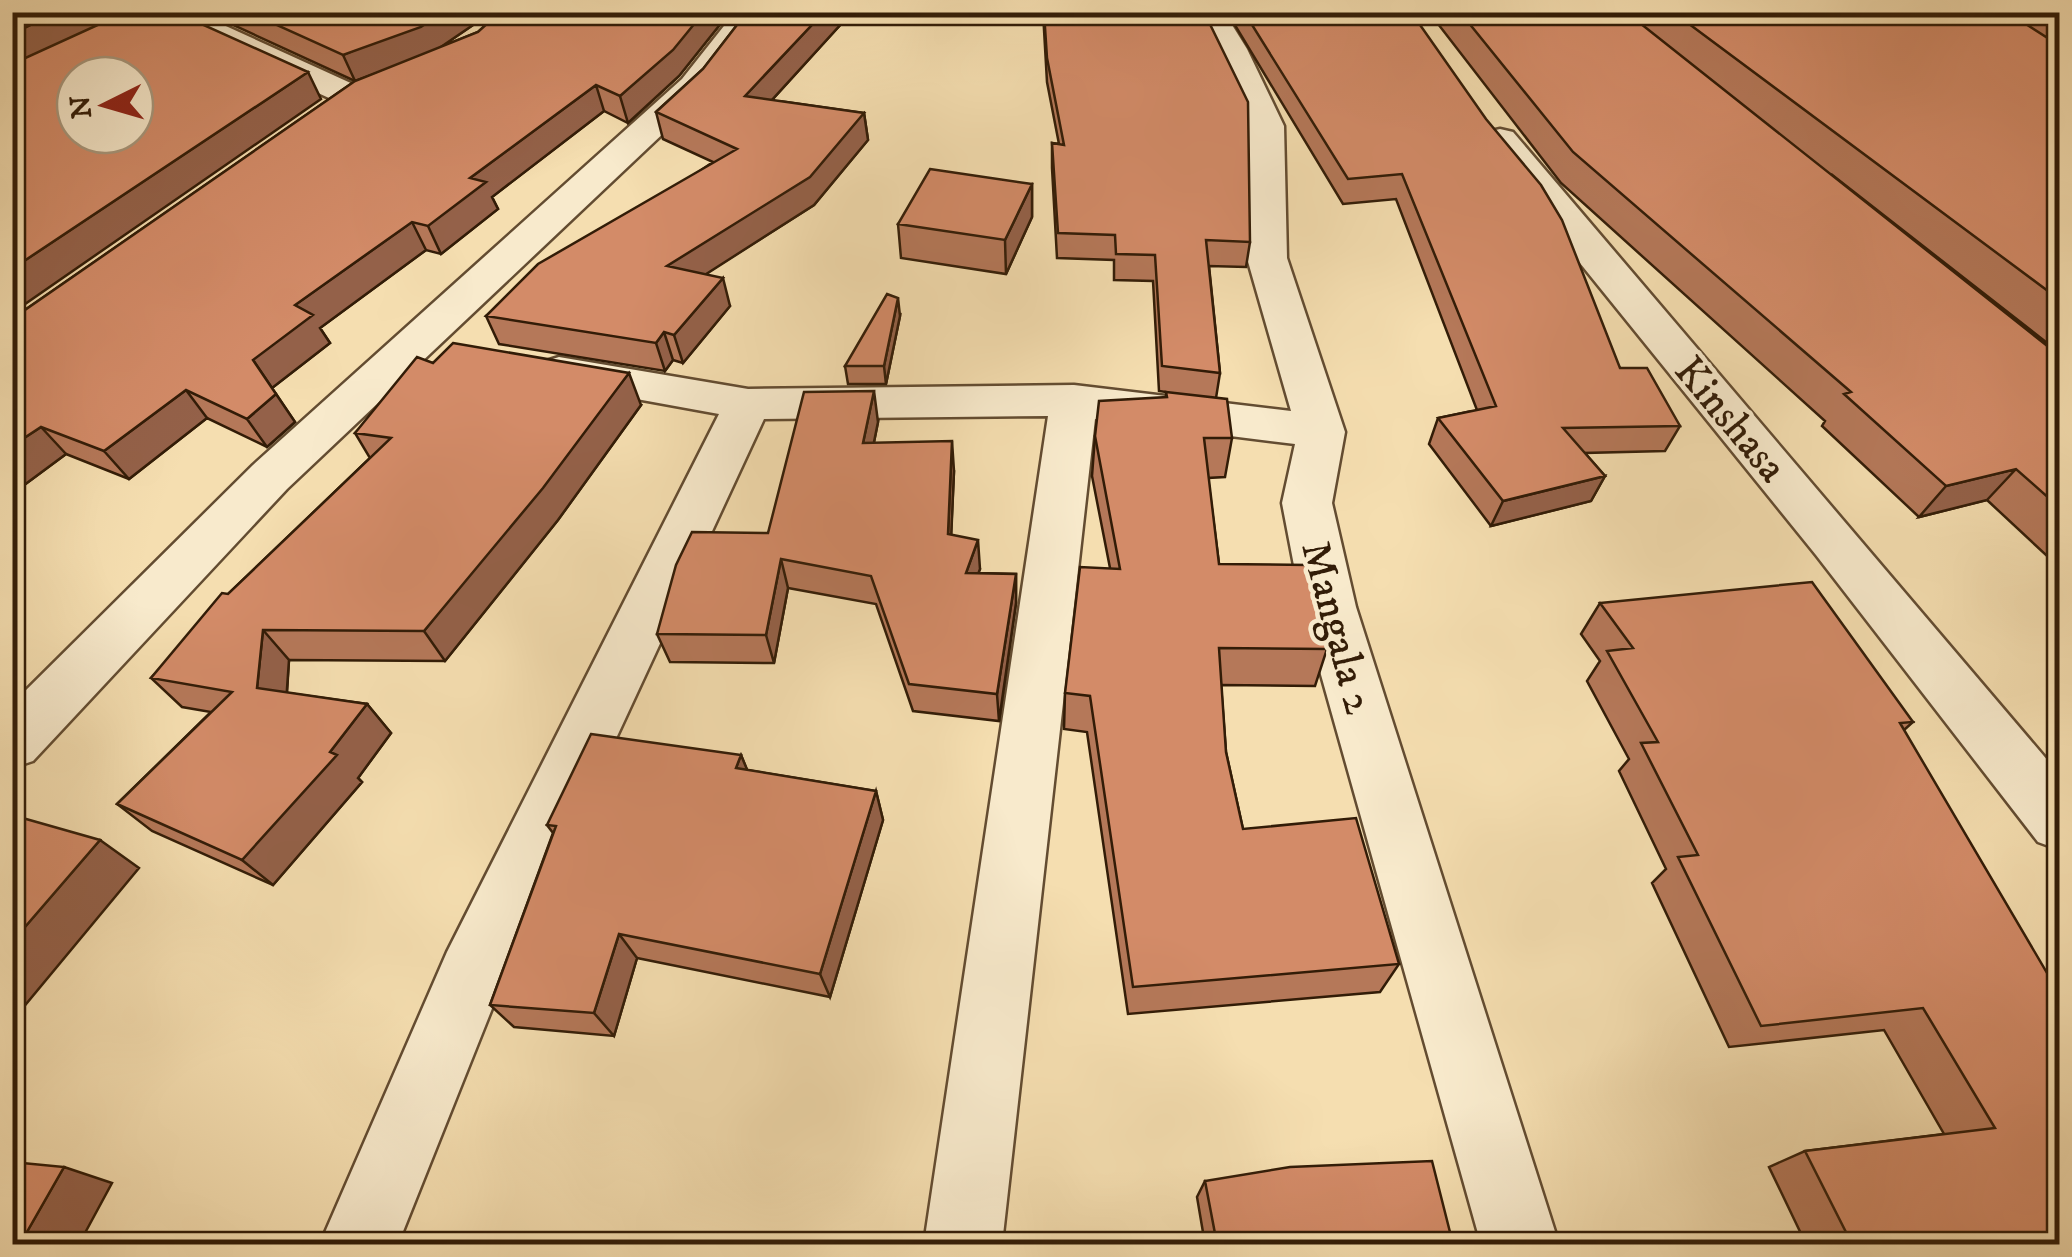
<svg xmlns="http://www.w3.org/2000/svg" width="2072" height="1257" viewBox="0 0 2072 1257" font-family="'IM FELL DW Pica',serif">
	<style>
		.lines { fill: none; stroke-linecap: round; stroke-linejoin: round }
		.minor-casing { stroke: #634c31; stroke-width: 5 }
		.minor { fill: #f8eacc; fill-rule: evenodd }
		.wall { fill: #b57859; stroke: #321c07; stroke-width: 2.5 }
		.shaded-wall { fill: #946149; stroke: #321c07; stroke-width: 2.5 }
		.building { fill: #d38b68; stroke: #321c07; stroke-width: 2.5; fill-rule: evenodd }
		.labels { text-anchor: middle; stroke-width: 9; stroke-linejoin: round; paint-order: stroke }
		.street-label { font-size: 42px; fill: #321c07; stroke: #f8eacc }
	</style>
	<rect width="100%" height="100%" fill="#f5deb0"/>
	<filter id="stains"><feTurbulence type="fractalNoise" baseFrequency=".002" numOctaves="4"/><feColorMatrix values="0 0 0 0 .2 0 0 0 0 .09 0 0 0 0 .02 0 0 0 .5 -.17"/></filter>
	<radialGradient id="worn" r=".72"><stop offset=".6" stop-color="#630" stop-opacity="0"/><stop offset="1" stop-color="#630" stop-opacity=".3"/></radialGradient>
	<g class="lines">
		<!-- minor casing -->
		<g class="minor-casing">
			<path id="minor" d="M153 12H195L366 90 371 97 366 104H342L157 19Z
				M735 12H767L706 93 287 489 33 761 12 768V704L253 465 682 79Z
				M1193 12H1224L1247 49 1284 126 1287 258 1345 432 1332 503 1356 607 1559 1244H1481L1302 607 1282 503 1295 444 1095 419 1002 1244H924L1048 416 764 419 499 991 398 1244H320L447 952 719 414 543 382 536 372 543 362 559 357 748 389 1074 385 1291 411 1247 258 1248 126 1215 49Z
				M1500 129 1513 132 2060 775V850L2038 842 1816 555 1487 148 1482 140 1487 132Z"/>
		</g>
		<!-- minor -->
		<use href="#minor" class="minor"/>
	</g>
	<!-- wall -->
	<path class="wall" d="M205 12H492L441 47 478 32 500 12H730L679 76 628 123 604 111 492 197 498 209 441 254 426 250 320 328 330 343 272 388 295 422 267 447 207 418 129 479 66 454 12 494V319L355 81Z
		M747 12H852L772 100 864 113 868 140 814 205 705 274 730 306 683 363 673 360 665 371 499 344 486 316 713 162 663 139 656 112 703 69Z
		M1043 12H1204L1250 242 1246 267 1209 266 1220 373 1216 398 1232 438 1225 477 1208 478 1219 564 1327 649 1315 686 1221 685 1226 752 1243 829 1399 964 1380 992 1128 1014 1087 732 1064 729 1065 693 1110 568 1092 476 1095 436 1166 397V392L1159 391 1153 281 1114 280V260L1057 258 1052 168V143L1059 144 1047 82Z
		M1227 12H1344L1620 368 1680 426 1665 451 1585 453 1605 476 1591 501 1491 526 1429 444 1438 418 1477 410 1396 199 1343 204Z
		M1437 12H2060V353L1831 174 2060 356V568L1987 500 1919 517 1822 426 1825 421 1561 183 1435 20Z
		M1032 184V217L1006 274 901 258 898 224Z
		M900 316 886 384H848L845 366Z
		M433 363 641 405 558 520 445 661 289 660 287 693 367 704 391 733 358 778 362 782 273 885 152 831 117 804 211 712 182 707 151 678 228 594 370 458 355 433Z
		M878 422 874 442 954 471 951 535 980 569 978 573 1016 574V603L999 721 913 711 876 604 788 588 774 663 670 662 657 634 768 533Z
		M1600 603 1913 722 1904 730 2060 1244H1806L1769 1167 1805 1151 1944 1134 1884 1030 1729 1047 1652 883 1666 869 1619 771 1629 759 1587 681 1600 661 1581 634Z
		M741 755 747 770 876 791 883 820 830 997 637 958 614 1036 514 1027 490 1005 553 833 547 825Z
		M1205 1181 1453 1244H1205L1197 1197Z"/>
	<!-- shaded-wall -->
	<path class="shaded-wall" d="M57 12H127L12 69V34Z
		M443 12H492L432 53 355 81 343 55Z
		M704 12H730L679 76 628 123 620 96Z
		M824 12H852L751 123 745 96Z
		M308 72 321 99 12 313V269Z
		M596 85 604 111 492 197 498 209 441 254 428 226 470 178Z
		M864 113 868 140 814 205 675 294 667 266Z
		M1032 184V217L1006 274 1005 240Z
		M412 222 426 250 320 328 330 343 272 388 253 360 295 305Z
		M723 278 730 306 683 363 674 335Z
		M898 298 900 316 886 384 884 366Z
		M664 332 673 360 665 371 656 343Z
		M629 373 641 405 558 520 445 661 424 631Z
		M186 390 207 418 129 479 104 451Z
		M874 391 878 422 868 472 863 443Z
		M276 394 295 422 267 447 247 419Z
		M41 427 66 454 12 494V446Z
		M952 441 954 471 950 564 948 534Z
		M2016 469 1987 500 1919 517 1946 486Z
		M1605 476 1591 501 1491 526 1503 501Z
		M978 540 980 569 968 602 966 573Z
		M781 559 788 588 774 663 766 635Z
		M1016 574V603L999 721 997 694Z
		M263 630 289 660 285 717 257 688Z
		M367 704 391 733 358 778 362 782 273 885 242 860 330 752Z
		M741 755 753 784 736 768Z
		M876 791 883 820 830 997 820 974Z
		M100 840 139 868 12 1021V942Z
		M619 934 637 958 614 1036 594 1013Z
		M64 1167 112 1183 79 1244H20Z"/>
	<!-- building -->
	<path class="building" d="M12 12H57L12 34Z
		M126 12H175L308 72 12 269V64ZM75 75H135V135H75Z
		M248 12H443L421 27 343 55Z
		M500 12H704L673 50 620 96 596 85 470 178 486 182 428 226 412 222 295 305 313 315 253 360 276 394 247 419 186 390 104 451 41 427 12 446V319L355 81 478 32Z
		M747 12H824L745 96 864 113 810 177 667 266 723 278 674 335 664 332 656 343 486 316 538 264 737 149 656 112 703 69Z
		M1044 12H1204L1248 102 1250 242 1206 240 1220 373 1162 366 1155 255 1116 254 1115 235 1058 233 1052 143 1064 145 1047 58Z
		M1244 12H1344L1347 16 1364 12H1411L1486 119 1541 185 1562 220 1620 368H1647L1680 426 1563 428 1605 476 1503 501 1438 418 1496 406 1402 174 1348 179Z
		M1460 12H1626L2060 356V508L2016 469 1946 486 1844 394 1851 392 1573 152Z
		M1673 12H2007L2060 46V300Z
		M930 169 1032 184 1005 240 898 224Z
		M887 294 898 298 884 366H845Z
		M453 343 629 373 543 488 424 631 263 630 257 688 367 704 330 752 337 755 242 860 117 804 232 692 151 678 222 593 228 594 391 438 355 433 417 357 433 363Z
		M874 391 863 443 952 441 948 534 978 540 966 573 1016 574 997 694 909 684 871 576 781 559 766 635 657 634 676 565 692 532 768 533 804 392Z
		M1166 392 1227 399 1232 438H1204L1219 564 1308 565 1327 649 1219 648 1226 752 1243 829 1356 818 1399 964 1133 987 1090 696 1065 693 1080 567 1120 569 1095 436 1099 401 1167 397Z
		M1812 582 1913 722 1900 723 2060 995V1244H1852L1805 1151 1995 1128 1923 1008 1761 1026 1678 857 1698 855 1641 743 1658 742 1607 651 1633 648 1600 603Z
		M591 734 741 755 736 768 876 791 820 974 619 934 594 1013 490 1005 556 826 547 825Z
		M12 815 100 840 12 942Z
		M1432 1161 1453 1244H1217L1205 1181 1290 1167Z
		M12 1162 64 1167 20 1244H12Z"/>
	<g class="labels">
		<!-- street labels -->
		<g class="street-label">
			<text transform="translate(1732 418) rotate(50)" y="15">Kinshasa</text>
			<text transform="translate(1339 627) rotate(75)" y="15">Mangala 2</text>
		</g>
	</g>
	<!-- margin -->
	<rect width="2072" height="1257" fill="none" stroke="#f5deb0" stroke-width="50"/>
	<rect x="15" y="15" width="2042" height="1227" fill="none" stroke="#321c07" stroke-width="5"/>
	<rect x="25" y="25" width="2022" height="1207" fill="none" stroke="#321c07" stroke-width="2.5"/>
	<!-- north arrow -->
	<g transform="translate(105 105) rotate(265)"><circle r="48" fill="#f8eacc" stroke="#a9987d" stroke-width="2.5"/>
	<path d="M0-8L18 38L0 25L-18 38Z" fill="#8f2418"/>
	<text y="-15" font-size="28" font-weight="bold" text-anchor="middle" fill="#321c07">N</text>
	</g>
	<rect width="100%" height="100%" filter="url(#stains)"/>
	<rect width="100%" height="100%" fill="url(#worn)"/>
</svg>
